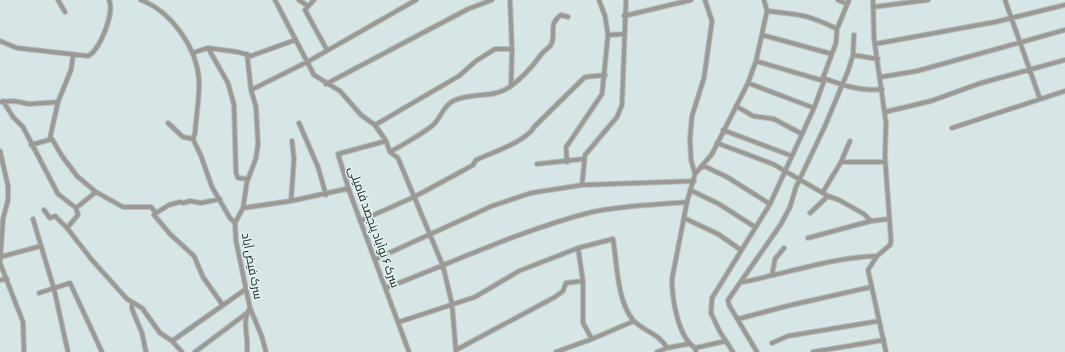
<svg xmlns="http://www.w3.org/2000/svg" width="1065" height="352" viewBox="0 0 1065 352" font-family="'Asap Condensed',Cairo,sans-serif">
	<style>
		.lines { fill: none; stroke-linecap: round; stroke-linejoin: round }
		.minor-casing { stroke: #b4c2c3; stroke-width: 6 }
		.minor { stroke: #9c9894; stroke-width: 4 }
		.labels { text-anchor: middle; stroke-width: 3; stroke-linejoin: round; paint-order: stroke }
		.street-label { font-size: 12px; fill: #181d1e; stroke: #e4f3f4 }
	</style>
	<rect width="100%" height="100%" fill="#d6e6e7"/>
	<g class="lines">
		<!-- minor casing -->
		<g class="minor-casing">
			<path id="minor" d="M58 0 65 12
				M141 0C171 11 197 48 199 80 200 95 196 117 195 133L193 139 201 156 212 187 230 218 235 223
				M275 0 314 75 340 91 361 115 375 125 386 141 390 152 398 158 443 266 452 304 456 352
				M299 0 308 6
				M314 0 305 10 327 50
				M510 0 512 49 511 86
				M838 0 847 4
				M873 0 874 38 886 123 885 157 891 241 890 245 877 256 868 270 886 352
				M1005 0 1040 99
				M873 7 928 0
				M767 11C797 14 810 15 837 29
				M624 16 691 0
				M608 35 624 34
				M762 35 832 54
				M0 41 17 48 88 56C100 50 115 12 109 0
				M875 44 995 22 1065 5
				M208 48 228 83 234 105 236 173 238 178 248 179
				M192 53 208 48 238 52 251 56 295 40
				M853 55 878 59
				M756 61 824 81
				M881 77 917 71 1065 30
				M823 78C842 85 862 92 882 89
				M748 83 814 108
				M326 84 468 9 492 0
				M251 90 309 61 416 0
				M3 101 13 117 23 127 58 194 76 208 78 215 67 228
				M0 102 14 101 29 104 58 102
				M736 106 753 116 774 119 802 134
				M885 112 931 101 981 83 1065 60
				M168 123 183 137 193 139
				M299 123 318 167 326 195
				M375 125 459 76 476 61 495 49H512
				M952 128 1065 91
				M723 130 792 156
				M50 138 58 102 71 70 73 56
				M386 141 338 154 350 193 409 352
				M717 143 773 164 828 196 839 200 864 214 871 221
				M31 145 52 139 62 156 77 176 96 192 123 207H151L156 213 154 215 170 234 194 256 203 277 222 304
				M0 151 8 186V200L3 219 0 263 23 322 24 352
				M390 152C404 144 419 136 432 126 441 119 442 107 453 101 471 92 494 99 511 86 522 78 532 67 540 56 543 51 548 49 551 45 557 33 547 25 561 15L568 17
				M567 162 566 147 569 143 602 94 608 35 605 16 599 0
				M841 162H885
				M537 164 583 159
				M701 168 704 166 727 177 770 204
				M695 174 712 154 748 83 756 61 767 11 764 0
				M582 185 585 155 617 117 622 105 626 0
				M690 190 719 204 755 227
				M823 192 841 162 850 141
				M291 201 294 159 292 141
				M76 208 96 192
				M243 208 291 201 346 189 350 192
				M44 210 50 218 55 216 67 228 92 260 127 299 142 308 160 333 172 341 182 352
				M156 213 169 205 180 202 183 203 190 201 201 203 220 199
				M810 213 828 196
				M684 218 718 234 741 250
				M33 219 54 289 68 352
				M360 221 414 197 466 169 473 165 476 160C493 152 526 142 535 126L585 77 605 75
				M808 238 871 221 889 219
				M578 248 583 281V323L592 339
				M0 257 41 246
				M376 259 492 206 531 193 582 185 694 181
				M772 275 775 259 784 248
				M0 280 7 279
				M741 282C753 281 763 277 774 275 807 267 843 257 877 256
				M386 288C454 262 521 230 592 212 623 205 655 205 687 202
				M39 293 70 283 102 352
				M132 303V309L142 333 146 352
				M250 308 262 337 266 352
				M738 319 787 306 871 287
				M399 322 475 297 519 271 578 248 613 239C617 263 617 301 633 320 643 331 660 334 667 348
				M172 341 246 289
				M772 343 788 336 879 321
				M695 348 726 341
				M456 350 555 297 563 291 566 283 583 281
				M195 352 247 313
				M247 352C249 337 241 321 250 308L236 241 235 223 243 208 247 182 256 158 258 144 256 107 251 90 247 54
				M556 352 592 339 634 321
				M657 352 667 348 688 344
				M696 352 695 348C678 337 672 299 672 279L687 202 695 174 691 160 690 139 692 116 704 78 712 21 705 0
				M733 352 720 332 711 313 712 298 770 204 814 108 824 81 823 78 836 43 837 29 849 0
				M757 352 729 305 728 300 781 224 790 207 796 187 825 126 848 71 853 55 854 35
				M813 352 884 340"/>
		</g>
		<!-- minor -->
		<use href="#minor" class="minor"/>
	</g>
	<g class="labels">
		<!-- street labels -->
		<g class="street-label">
			<text transform="translate(374 227) rotate(70)" y="4">سرک ۶ نوآباد پنجصد فامیلی</text>
			<text transform="translate(252 266) rotate(79)" y="4">سرک فيض آباد</text>
		</g>
	</g>
</svg>
